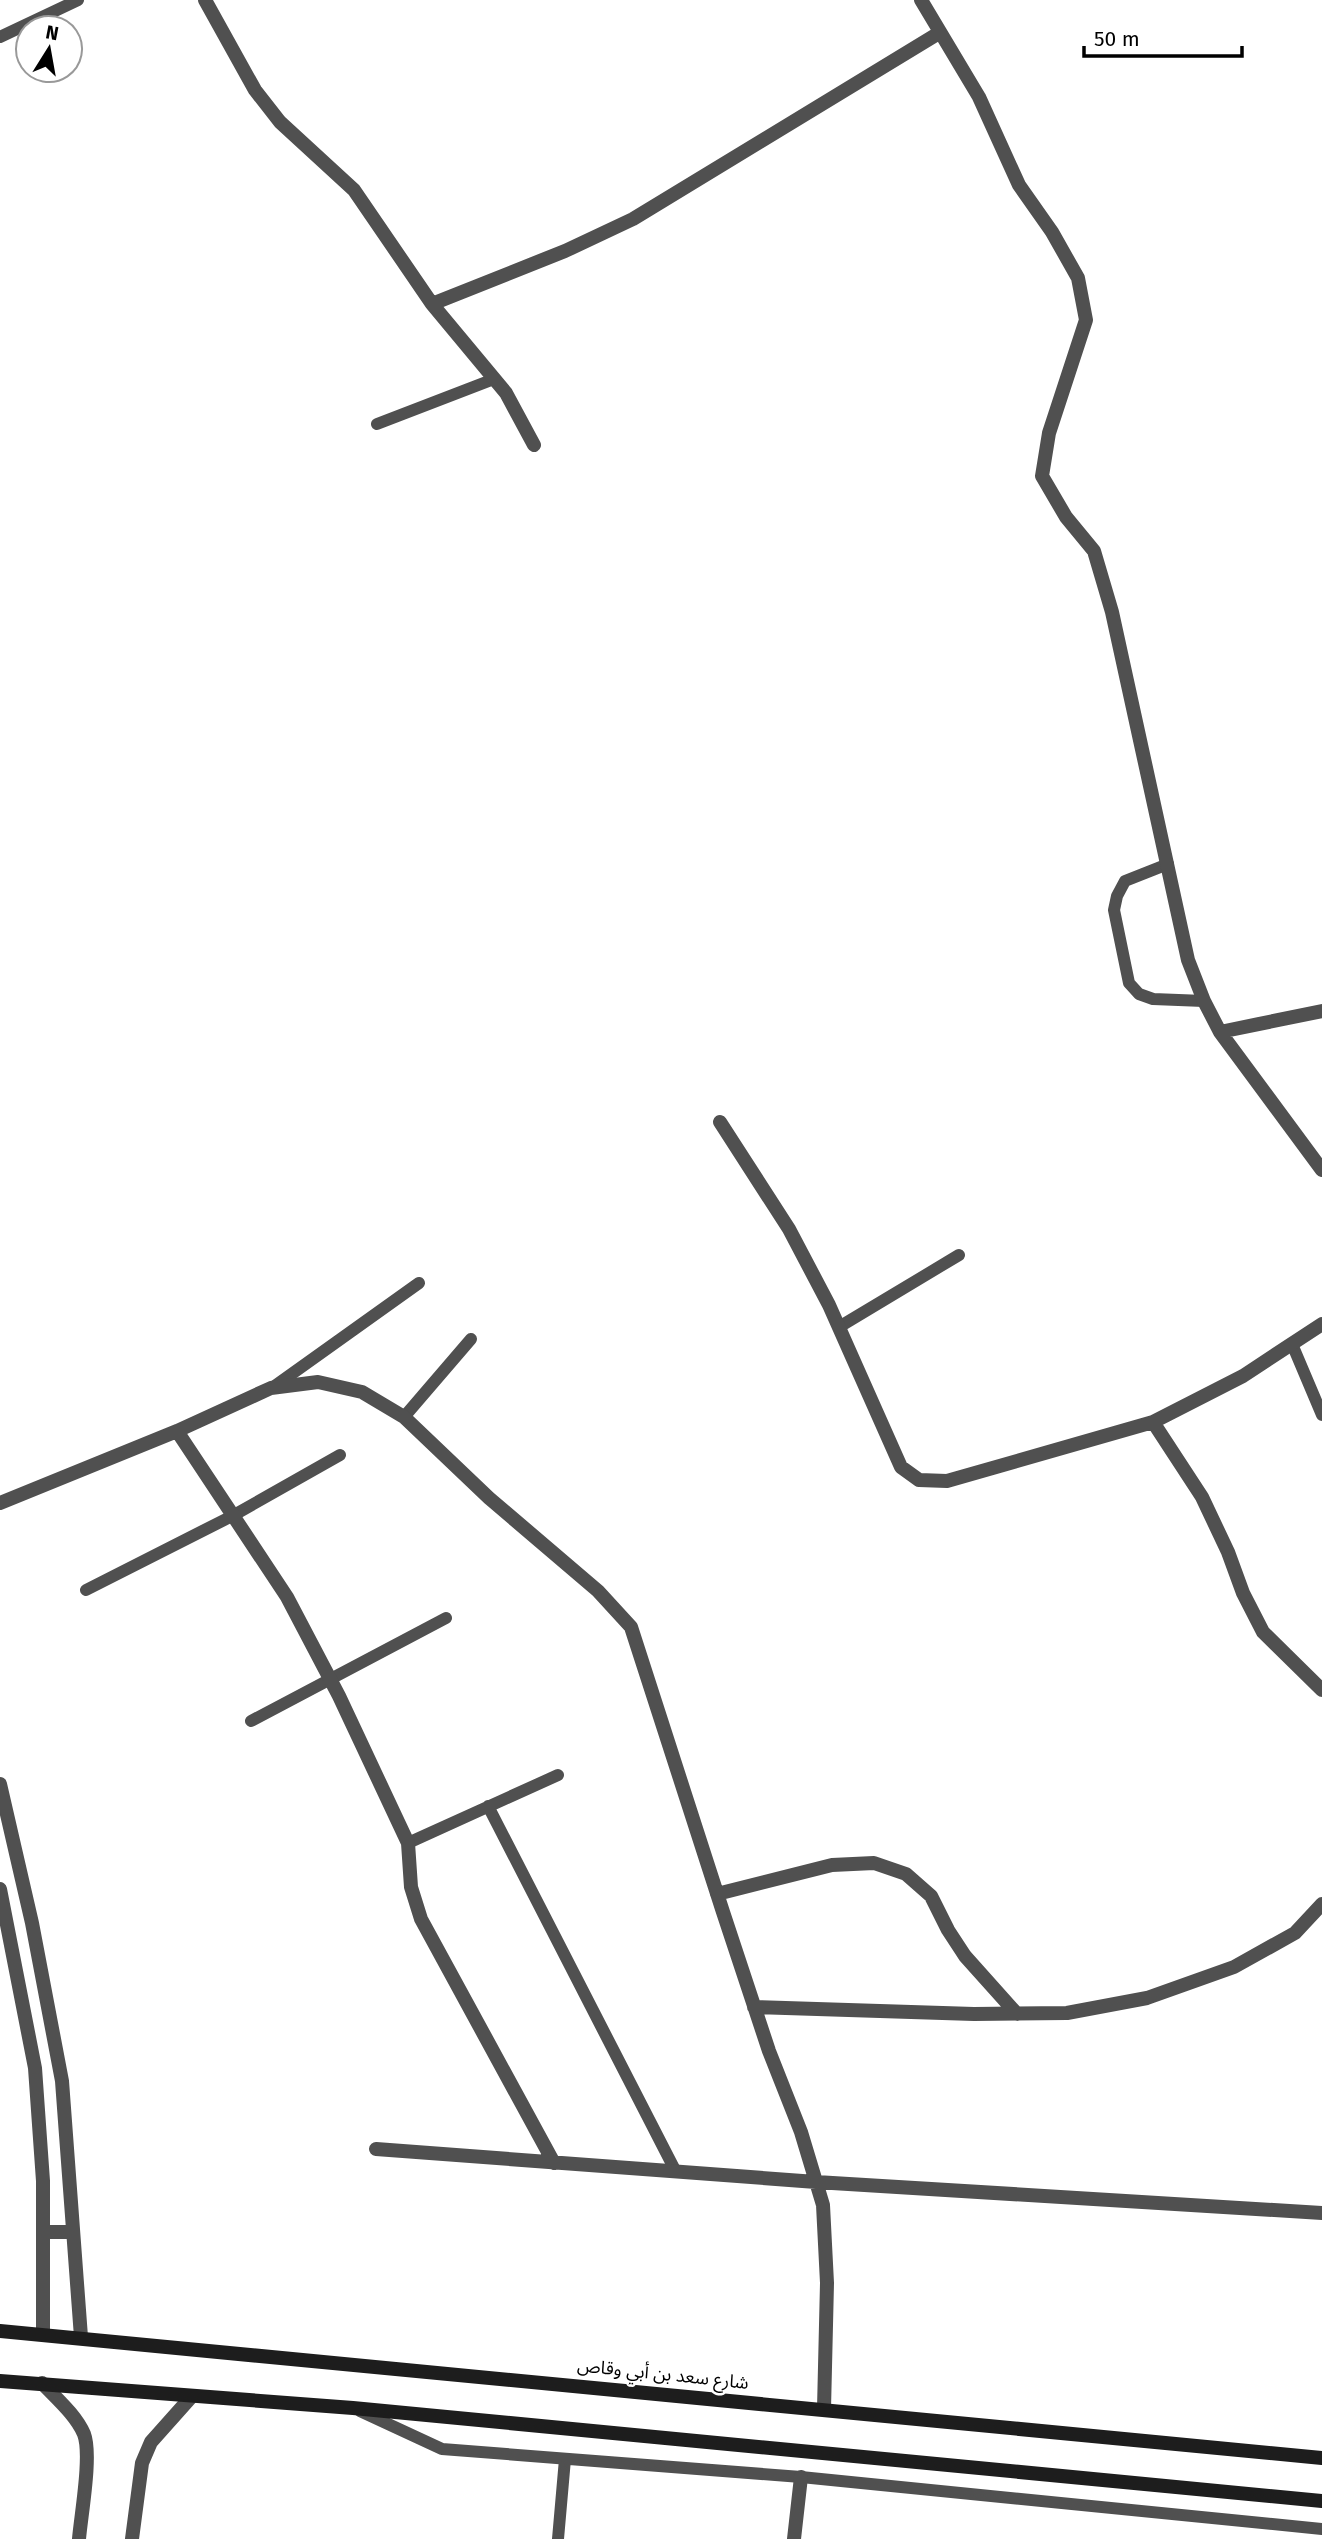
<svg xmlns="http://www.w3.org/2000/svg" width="1322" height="2539" viewBox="0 0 1322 2539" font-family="'Fira Sans','Noto Sans Arabic',sans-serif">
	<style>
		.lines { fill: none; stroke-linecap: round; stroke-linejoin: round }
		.service { stroke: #505050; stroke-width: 12 }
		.minor { stroke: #505050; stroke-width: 14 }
		.tertiary { stroke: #505050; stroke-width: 14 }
		.secondary { stroke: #1d1d1d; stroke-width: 14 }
		.labels { text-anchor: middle; stroke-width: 5; stroke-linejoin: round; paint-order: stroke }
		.street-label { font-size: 18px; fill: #000; stroke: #fff }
	</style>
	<rect width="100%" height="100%" fill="#fff"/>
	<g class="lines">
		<!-- service -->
		<path class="service" d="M0 37 78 0
			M377 424 494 379
			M1168 864 1125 881 1117 896 1114 910 1129 983 1139 994 1153 999 1204 1001
			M839 1327 959 1255
			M1292 1344 1322 1415
			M272 1388 419 1283
			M404 1417 471 1339
			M86 1590 234 1515 340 1455
			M251 1721 446 1618
			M488 1806 676 2172
			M408 1843 558 1775
			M360 2411 442 2449 801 2477 1322 2529
			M558 2539 565 2459"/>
		<!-- minor -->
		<path class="minor" d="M205 0 255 90 280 122 354 190 432 304 565 251 633 219 939 33
			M921 0 979 97 1019 185 1052 232 1078 278 1086 320 1049 433 1042 476 1066 517 1094 551 1112 612 1188 960 1204 1001 1220 1032 1322 1170
			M432 304 506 393 534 445
			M1220 1032 1322 1011
			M720 1122 789 1229 829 1305 901 1467 919 1480 947 1481 1153 1422 1243 1376 1322 1324
			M1153 1422 1202 1497 1228 1552 1243 1593 1263 1632 1322 1690
			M177 1431 287 1597 339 1696 408 1843 411 1887 421 1919 554 2163
			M0 1503 177 1431 271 1388 318 1382 362 1392 404 1417 489 1498 598 1591 631 1627 723 1912 769 2051 801 2132 823 2205 827 2283 824 2409
			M0 1784 32 1923 62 2081 81 2337
			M0 1889 35 2068 43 2181V2334
			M717 1894 832 1865 874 1863 906 1874 931 1896 948 1930 965 1956 1017 2014
			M754 2007 974 2014 1067 2013 1147 1998 1234 1967 1295 1933 1322 1904
			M376 2149 816 2182 1322 2213
			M43 2232H73
			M794 2539 801 2477"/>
		<!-- tertiary -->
		<path class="tertiary" d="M42 2383C56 2398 76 2415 84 2434 92 2455 81 2515 79 2539
			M132 2539 142 2463 151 2442 192 2396"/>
		<!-- secondary -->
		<path class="secondary" d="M0 2331 1322 2458
			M0 2381 353 2408 1322 2501"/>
	</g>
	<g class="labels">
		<!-- street labels -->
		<g class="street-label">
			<text transform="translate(663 2374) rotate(6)" y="6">شارع سعد بن أبي وقاص</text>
		</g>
	</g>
	<!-- north arrow -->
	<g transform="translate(49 49) rotate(11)"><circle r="33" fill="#ffffff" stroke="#999999" stroke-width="2"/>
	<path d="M0-5L12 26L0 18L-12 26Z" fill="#000000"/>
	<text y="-10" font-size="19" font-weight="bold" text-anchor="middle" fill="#000000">N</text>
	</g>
	<!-- scale -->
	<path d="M1084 46v10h158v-10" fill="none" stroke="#000000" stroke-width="3.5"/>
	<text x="1094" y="46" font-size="21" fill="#000000" stroke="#ffffff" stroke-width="5" paint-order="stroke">50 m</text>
</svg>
